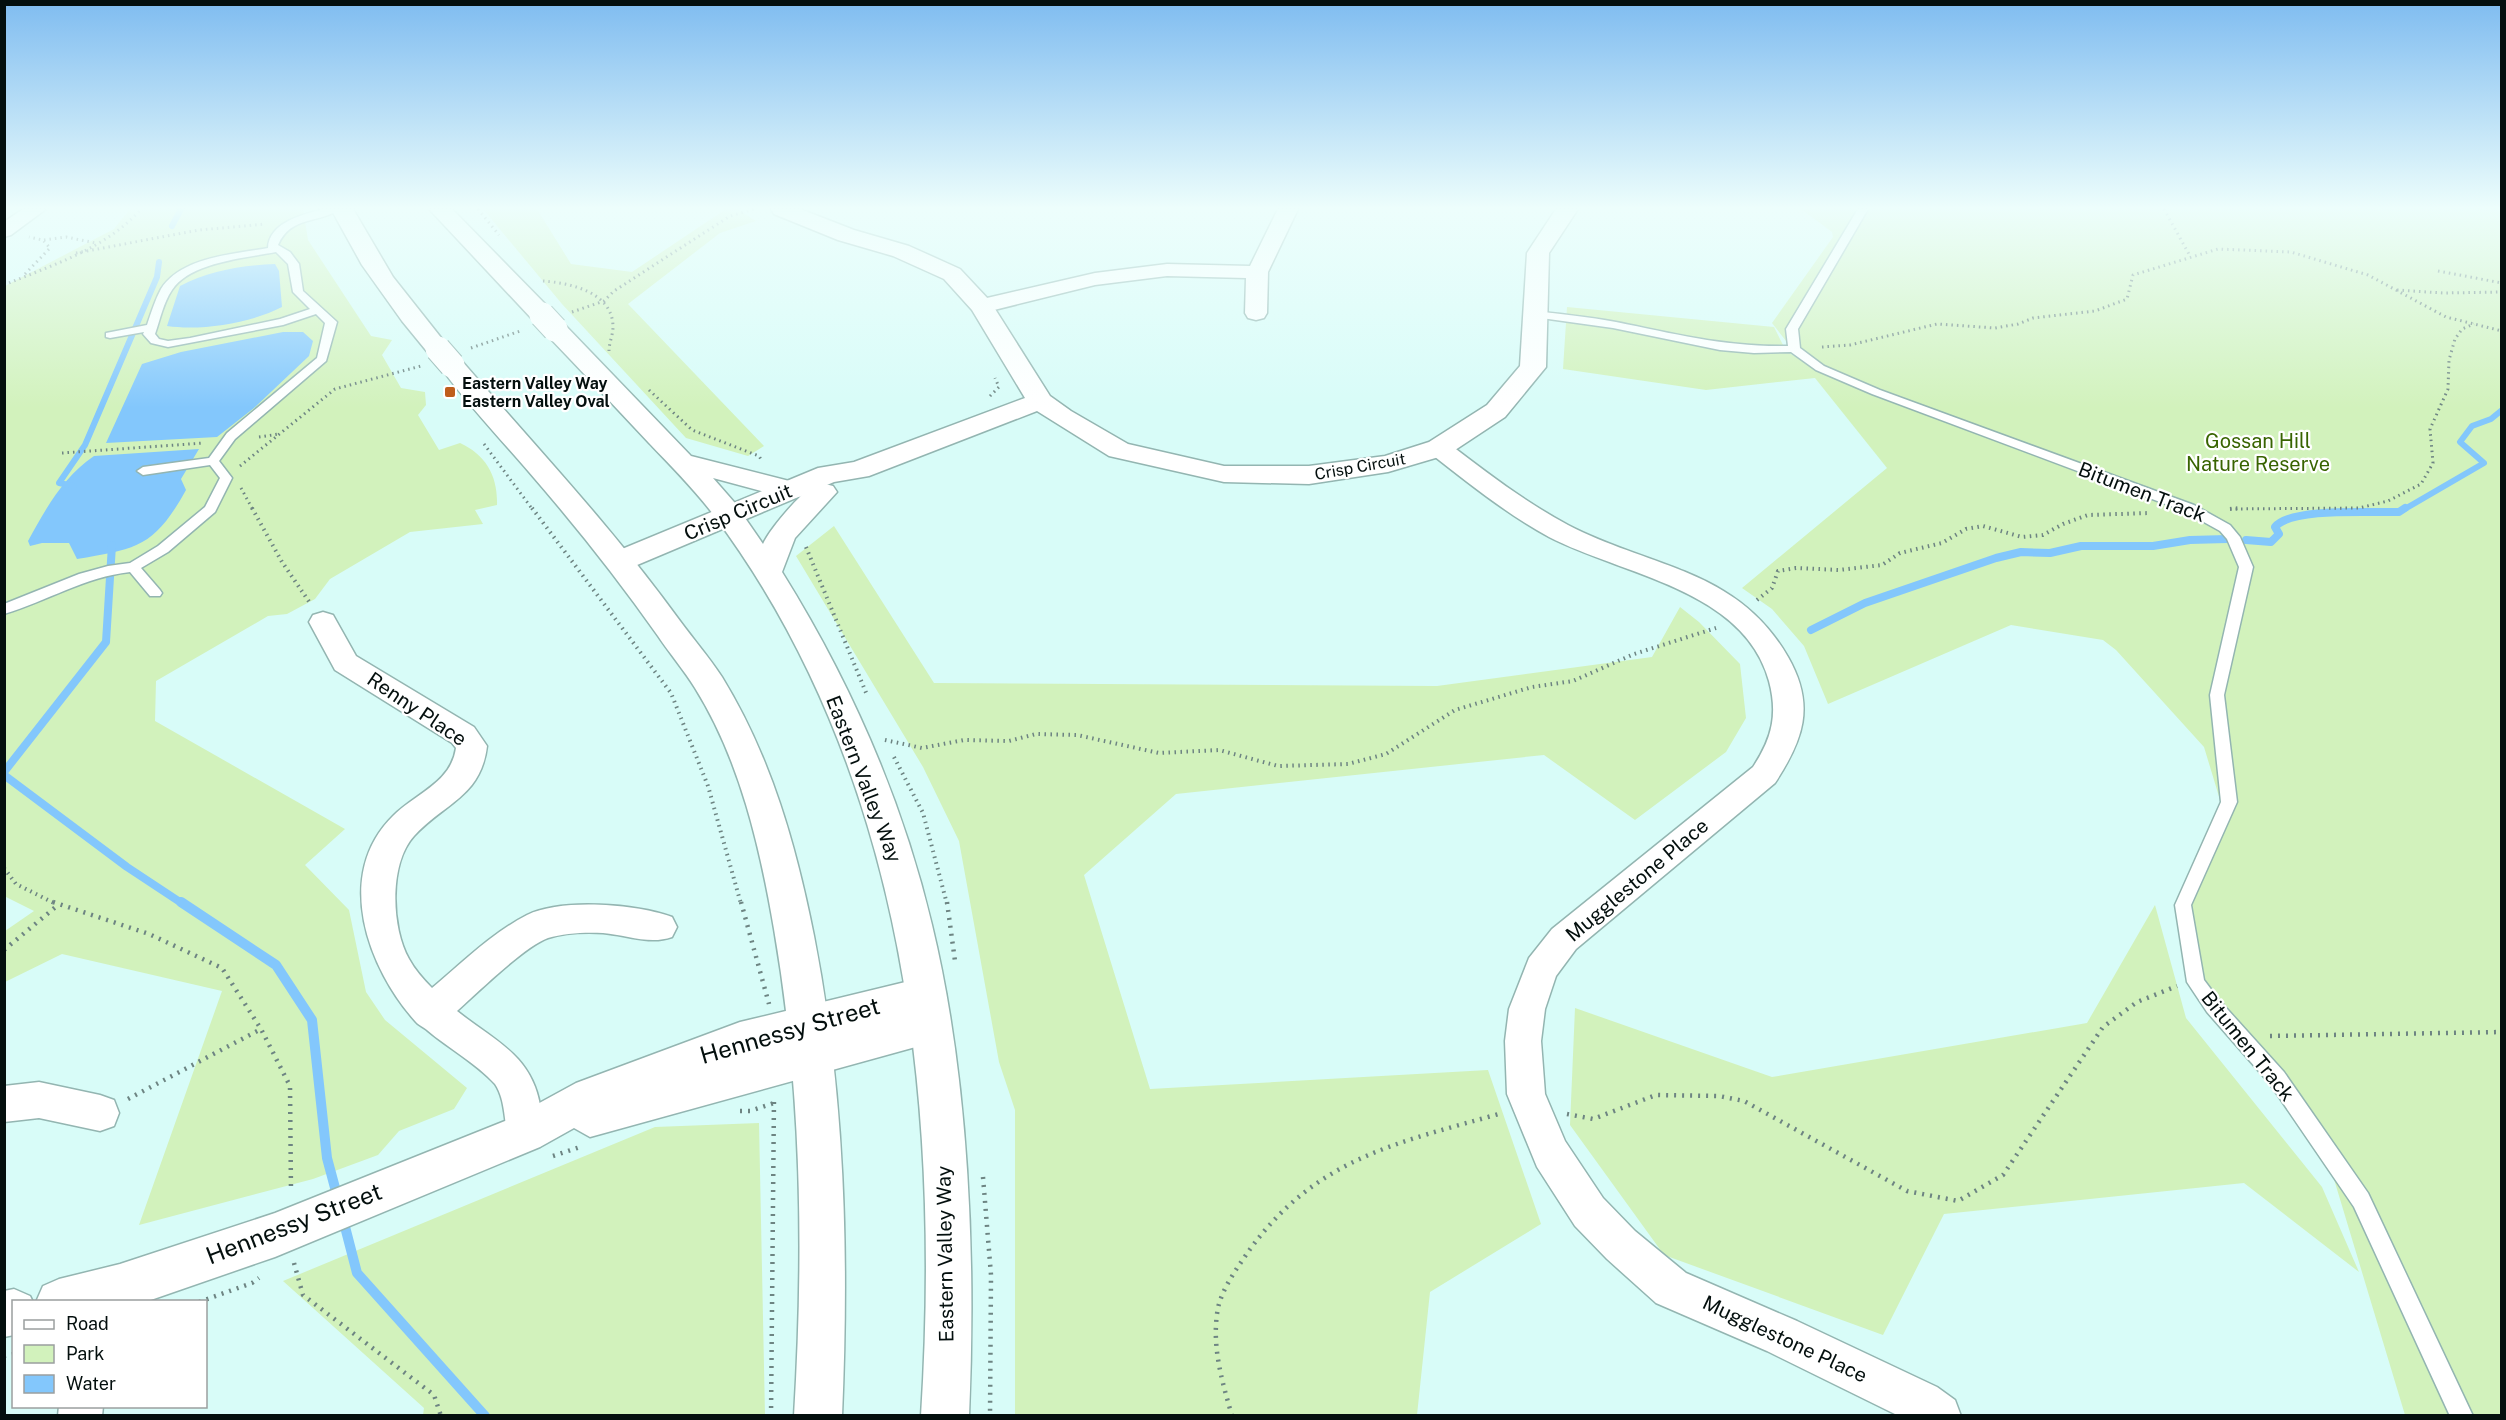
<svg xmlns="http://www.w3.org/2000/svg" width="2506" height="1420" viewBox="0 0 2506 1420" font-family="'Public Sans',sans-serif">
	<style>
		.green { fill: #d2f2bc }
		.water { fill: #83c7fc }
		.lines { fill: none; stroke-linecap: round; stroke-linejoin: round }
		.stream-far2 { stroke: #83c7fc; stroke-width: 6 }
		.stream-far1 { stroke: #83c7fc; stroke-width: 8 }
		.stream { stroke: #83c7fc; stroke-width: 10 }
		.service-casing { stroke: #93b5b1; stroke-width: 3 }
		.minor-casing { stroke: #93b5b1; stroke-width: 3 }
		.tertiary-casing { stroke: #93b5b1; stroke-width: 3 }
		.secondary-casing { stroke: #93b5b1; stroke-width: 3 }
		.path-far2 { stroke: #6d8482; stroke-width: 3; stroke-dasharray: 1.5 4; stroke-linecap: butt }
		.path-far1 { stroke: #6d8482; stroke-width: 4; stroke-dasharray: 1.5 4.5; stroke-linecap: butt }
		.path { stroke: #6d8482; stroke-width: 4.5; stroke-dasharray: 2 6; stroke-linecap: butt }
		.service { fill: #fff; fill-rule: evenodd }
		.minor { fill: #fff; fill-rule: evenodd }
		.tertiary { fill: #fff; fill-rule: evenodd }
		.secondary { fill: #fff; fill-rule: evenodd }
		.secondary-bridge-casing { stroke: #93b5b1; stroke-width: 27; stroke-linecap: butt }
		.secondary-bridge { stroke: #fff; stroke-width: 25 }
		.poi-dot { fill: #bf5e1c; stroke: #fff; stroke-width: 2 }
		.labels { text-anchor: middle; stroke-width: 4.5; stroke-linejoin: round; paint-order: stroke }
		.far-poi-label { font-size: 16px; font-weight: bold; fill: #040f0e; stroke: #fff; text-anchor: start }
		.far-street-label { font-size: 16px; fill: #040f0e; stroke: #fff }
		.park-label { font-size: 20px; fill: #386401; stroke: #fff }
		.street-label { font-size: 20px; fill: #040f0e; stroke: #fff }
		.near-street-label { font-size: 24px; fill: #040f0e; stroke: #fff }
	</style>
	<rect width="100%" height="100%" fill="#d8fcf8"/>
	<!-- green -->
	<path class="green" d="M130 209H303L308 240 371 336 392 340 382 355 401 388 425 392 426 405 418 415 439 450 460 443C486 455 498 476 497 505L475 510 483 524 410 532 330 579 315 599 287 614 268 616 156 681 155 721 345 829 305 865 349 910 366 992 385 1020 467 1088 454 1109 399 1131 378 1155 313 1179 139 1225 222 991 62 954 5 982V931L34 911 4 896 5 286 114 229Z
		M483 209H537L571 264 632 272 726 209H737L756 221 720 233 628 304 764 446 748 456 686 438 562 304Z
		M1801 209H2501V1415H2405L2324 1146 2196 982 2183 905 2224 813 2204 747 2116 650 2103 640 2011 625 1828 704 1804 646 1772 609 1742 588 1887 468 1815 378 1706 390 1563 369 1567 307 1774 327 1786 351 1801 360 1772 323 1833 237 1832 232Z
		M834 526 934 683 1437 686 1652 657 1680 607 1699 622 1740 664 1746 718 1726 752 1635 820 1544 755 1176 794 1084 875 1150 1089 1488 1070 1541 1224 1430 1292 1417 1415H1015V1110L999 1062 959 841 923 767 796 556Z
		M2155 905 2186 1018 2322 1187 2359 1272 2244 1183 1944 1214 1883 1335 1664 1255 1570 1125 1575 1008 1772 1077 2087 1023Z
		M759 1123 765 1415H423L424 1408 283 1281 655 1127Z"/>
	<!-- water -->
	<path class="water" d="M275 264 279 271 282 307C251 323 202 331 167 326L180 286C208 271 243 265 275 264Z
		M283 332H303L313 341 309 356 254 408 217 437 106 443 142 364 181 352Z
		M199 449 181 479 186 490C155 546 138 549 77 559L69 543H42L30 546 28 541C45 510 63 477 94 456Z"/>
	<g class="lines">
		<!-- stream-far2 -->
		<path class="stream-far2" d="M172 226 181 209
			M74 486 59 483 85 445 157 277 159 262
			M2403 510 2484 463 2460 442 2472 426 2491 419 2502 410"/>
		<!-- stream-far1 -->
		<path class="stream-far1" d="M2246 540 2271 542 2279 534 2275 527C2291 507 2372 513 2399 512L2405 508
			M1811 630 1865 603 1996 558 2021 552 2050 553 2081 546H2153L2190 540 2227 539
			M4 772 106 642 112 545
			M4 775 127 867 183 904"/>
		<!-- stream -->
		<path class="stream" d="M181 902 276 965 312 1020 327 1158 338 1199
			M343 1219 357 1273 485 1416"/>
		<!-- service casing -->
		<g class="service-casing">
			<path id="service" d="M324 209H340C319 224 291 215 278 245L290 252 299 264 303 291 337 322 326 361 235 439 219 461 232 478 215 512 168 552 141 568 160 590 162 593 160 596H150L130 572C85 577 47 601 4 614V604L79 574 108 566 130 563 158 546 205 507 220 478 210 465 143 475 137 471 143 467 209 458 227 433 317 358 325 323 316 314 283 325 168 347 151 343 143 334 144 332 110 338 106 337V333L147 325C151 313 155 300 161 289 181 257 234 254 268 248 269 222 304 214 324 209ZM276 252 288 264 293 292 310 309 280 319 190 338 168 341 159 339 155 334C160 320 163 303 172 290 190 262 246 258 276 252Z
				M1858 209H1868L1798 329 1800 348 1824 366 1880 390 2194 505 2230 525 2240 537 2253 567 2224 695 2237 802 2191 905 2204 980 2219 1000 2284 1072 2368 1193 2473 1416H2450L2354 1207 2270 1084 2207 1012 2187 982 2175 905 2221 802 2210 695 2239 567 2227 539 2220 531 2184 511 1872 394 1816 370 1791 352 1754 353 1720 350 1613 328 1534 317 1529 314 1534 311C1561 314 1589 317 1616 322 1676 334 1725 347 1788 346L1786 329Z"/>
		</g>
		<!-- minor casing -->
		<g class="minor-casing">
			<path id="minor" d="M23 209H46L11 235 4 237V222Z
				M1278 209H1298L1268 272 1267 313 1264 318 1256 320 1248 318 1245 313 1246 278 1167 276 1095 285 982 313 974 311 971 306 974 301 1095 273 1167 264 1250 266Z
				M1439 441 1448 443C1486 472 1525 502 1568 525 1650 568 1737 568 1788 657 1816 706 1803 740 1775 783L1576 949 1556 976 1545 1009 1541 1041 1545 1094 1565 1141 1603 1198 1635 1231 1686 1273 1797 1321 1937 1387 1955 1400 1961 1416H1899L1767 1351 1656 1303 1607 1259 1575 1226 1537 1167 1507 1094 1505 1041 1509 1009 1529 958 1552 929 1753 767C1772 738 1778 715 1769 681 1744 589 1622 575 1549 537 1507 514 1468 483 1430 453L1427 448 1430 443Z
				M323 612 333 615 356 656 474 727 487 746C481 797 444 803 414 836 389 864 391 927 409 959 415 970 423 979 432 988 462 963 492 933 527 915 562 898 636 904 672 917L677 927 672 937C650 945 626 935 603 933 586 932 564 933 548 938 525 946 477 993 457 1011 493 1040 531 1054 540 1105 543 1122 545 1130 539 1146L525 1151 511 1146C503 1126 507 1102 495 1084 476 1063 448 1048 427 1030 424 1027 418 1025 416 1022 368 969 333 875 393 816 416 793 451 783 456 748L452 743 335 670 309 622 313 615Z
				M39 1082 100 1095 114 1100 119 1113 114 1126 100 1131 39 1118 4 1122V1086Z
				M59 1406H103L102 1416H58Z"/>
		</g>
		<!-- tertiary casing -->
		<g class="tertiary-casing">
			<path id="tertiary" d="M771 209H800L854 230 909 246 960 269 990 301 1050 396 1071 411 1128 444 1224 466H1309L1385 456 1429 442 1487 405 1520 366 1527 253 1556 209H1578L1549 253 1546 367 1505 417 1449 454 1388 472 1309 484 1224 482 1109 456 1037 411 869 476 834 482 630 568 620 571 610 568 605 561 610 554 818 468 854 462 1025 398 972 310 944 279 893 256 838 240 774 214Z
				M926 977 940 982 946 994 940 1006 934 1008 944 1012 950 1025 944 1038 930 1043 590 1137 574 1128 540 1147 275 1257 145 1302H36L43 1286 59 1279 120 1264 275 1213 510 1119 576 1083 740 1022Z
				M14 1289 30 1296 33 1302H14V1335L4 1337V1291Z"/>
		</g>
		<!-- secondary casing -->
		<g class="secondary-casing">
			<path id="secondary" d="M331 209H353L393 277 450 349 447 354 438 356 429 354 402 321 362 265Z
				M429 209H452L551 310 554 315 551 320 542 322 533 320Z
				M555 322 564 324 691 456 801 484 805 490 801 496 791 499 713 478 734 502 763 544C769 530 800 493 814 486 820 482 826 484 833 486L837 492 795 538 782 572C850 681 902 799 932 925 969 1078 976 1258 969 1416H921C941 1104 906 771 713 514 694 489 671 466 649 443 615 407 581 370 546 334L543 329 546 324Z
				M452 357 461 360C535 446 613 528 680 621 694 640 709 657 722 677 771 757 796 845 814 936 845 1094 849 1254 842 1416H794C804 1252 802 1091 774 929 760 847 740 760 695 688 684 670 670 654 658 636 618 579 575 525 529 472 499 437 466 403 439 365L443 360Z"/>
		</g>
		<!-- path-far2 -->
		<path class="path-far2" d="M478 209 499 235
			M2164 209 2190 256
			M44 240 66 237 96 243
			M76 253 199 230 265 224
			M2438 271 2502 283
			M25 274 50 248 43 240 29 237
			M543 281C570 283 613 292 613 327 613 335 609 343 609 351
			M4 285C52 265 106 249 141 209
			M2397 290 2443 293 2502 292
			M572 312 604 301 614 291 730 216 755 209
			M1822 347 1850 345 1937 324 1995 328 2018 324 2033 318 2095 311 2127 299 2133 275 2218 249 2291 252 2368 275 2446 317 2502 331
			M471 348 523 330
			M649 390 692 430 759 456 762 461
			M990 396 999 387 995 378
			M259 437 279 434
			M484 444 533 510
			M62 453 204 443
			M240 466 335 389 421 366
			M241 488 253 510
			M2230 509 2359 508 2388 501 2421 484 2433 463 2430 429 2448 389 2449 360 2455 339 2462 329 2474 324"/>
		<!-- path-far1 -->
		<path class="path-far1" d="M252 508 282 562 310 603
			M532 508 671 693 708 786 741 904
			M2230 509 2240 508
			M806 547 867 695
			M1757 600 1772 588 1778 571 1796 568 1839 570 1882 565 1900 553 1942 543 1966 529 1983 526 2022 537 2043 535 2063 524 2088 515 2150 513
			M885 740 922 748 964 740 1009 741 1036 734 1077 735 1159 753 1219 750 1278 766 1348 764 1386 754 1455 710 1532 687 1573 681 1634 654 1716 628
			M894 757 923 813 947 904
			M4 868 16 884 56 904"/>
		<!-- path -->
		<path class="path" d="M53 902 149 934 222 968 261 1029 290 1086 291 1192
			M741 902 769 1004
			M947 902 955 961
			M4 950 58 905
			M2270 1036 2502 1032
			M128 1099 261 1029
			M740 1111H750L774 1103
			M1567 1114 1593 1119 1656 1095 1719 1096 1744 1101 1907 1191 1958 1201 2003 1175 2103 1027 2137 1002 2177 986
			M553 1156 580 1147
			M983 1177 991 1275 990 1416
			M294 1263 303 1295 434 1395 441 1416
			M199 1302 252 1283 259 1278
			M4 1356 14 1354
			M771 1416 774 1098
			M1232 1416C1222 1381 1211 1345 1218 1308 1222 1289 1237 1268 1248 1252 1316 1157 1398 1143 1502 1113"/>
		<!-- service -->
		<use href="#service" class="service"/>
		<!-- minor -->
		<use href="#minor" class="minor"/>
		<!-- tertiary -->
		<use href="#tertiary" class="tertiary"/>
		<!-- secondary -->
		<use href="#secondary" class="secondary"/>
		<!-- secondary-bridge casing -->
		<g class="secondary-bridge-casing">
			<path id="secondary-bridge" d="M542 315 555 329
				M438 349 452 365"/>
		</g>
		<!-- secondary-bridge -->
		<use href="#secondary-bridge" class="secondary-bridge"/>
	</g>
	<!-- sky -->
	<linearGradient id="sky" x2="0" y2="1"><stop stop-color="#7fbcf0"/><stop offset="0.51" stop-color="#edfefc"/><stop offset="1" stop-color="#edfefc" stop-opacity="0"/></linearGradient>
	<rect width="2506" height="408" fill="url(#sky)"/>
	<!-- markers -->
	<rect class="poi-dot" x="444" y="386" width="12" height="12" rx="3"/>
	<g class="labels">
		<!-- far-poi labels -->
		<g class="far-poi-label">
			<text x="462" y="389">Eastern Valley Way<tspan x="462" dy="18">Eastern Valley Oval</tspan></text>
		</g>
		<!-- far-street labels -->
		<g class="far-street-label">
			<text transform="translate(1360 466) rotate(-10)" y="6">Crisp Circuit</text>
		</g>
		<!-- park labels -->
		<g class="park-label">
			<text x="2258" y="448">Gossan Hill<tspan x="2258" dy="23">Nature Reserve</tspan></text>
		</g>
		<!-- street labels -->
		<g class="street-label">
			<text transform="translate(2142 492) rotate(21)" y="7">Bitumen Track</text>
			<text transform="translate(738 512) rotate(-23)" y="7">Crisp Circuit</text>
			<text transform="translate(417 709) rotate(34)" y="7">Renny Place</text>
			<text transform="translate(864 779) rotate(69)" y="7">Eastern Valley Way</text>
			<text transform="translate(1637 880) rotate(-40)" y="7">Mugglestone Place</text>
			<text transform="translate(2248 1046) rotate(51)" y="7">Bitumen Track</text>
			<text transform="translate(945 1254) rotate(-91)" y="7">Eastern Valley Way</text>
			<text transform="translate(1785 1339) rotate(25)" y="7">Mugglestone Place</text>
		</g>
		<!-- near-street labels -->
		<g class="near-street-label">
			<text transform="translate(790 1031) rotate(-16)" y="8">Hennessy Street</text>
			<text transform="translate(294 1224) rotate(-21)" y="8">Hennessy Street</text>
		</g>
	</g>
	<!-- border -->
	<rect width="2506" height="1420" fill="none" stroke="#040f0e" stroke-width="12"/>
	<!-- legend -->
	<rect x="12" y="1300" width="195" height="108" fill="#ffffff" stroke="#9b9f9f" stroke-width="1.5"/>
	<rect x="24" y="1320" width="30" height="9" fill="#ffffff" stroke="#9b9f9f" stroke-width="1.5"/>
	<text x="66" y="1330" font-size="18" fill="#040f0e">Road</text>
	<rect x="24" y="1345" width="30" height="18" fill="#d2f2bc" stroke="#9b9f9f" stroke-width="1.5"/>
	<text x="66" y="1360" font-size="18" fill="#040f0e">Park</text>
	<rect x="24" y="1375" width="30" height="18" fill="#83c7fc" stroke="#9b9f9f" stroke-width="1.5"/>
	<text x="66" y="1390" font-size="18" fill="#040f0e">Water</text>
</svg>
